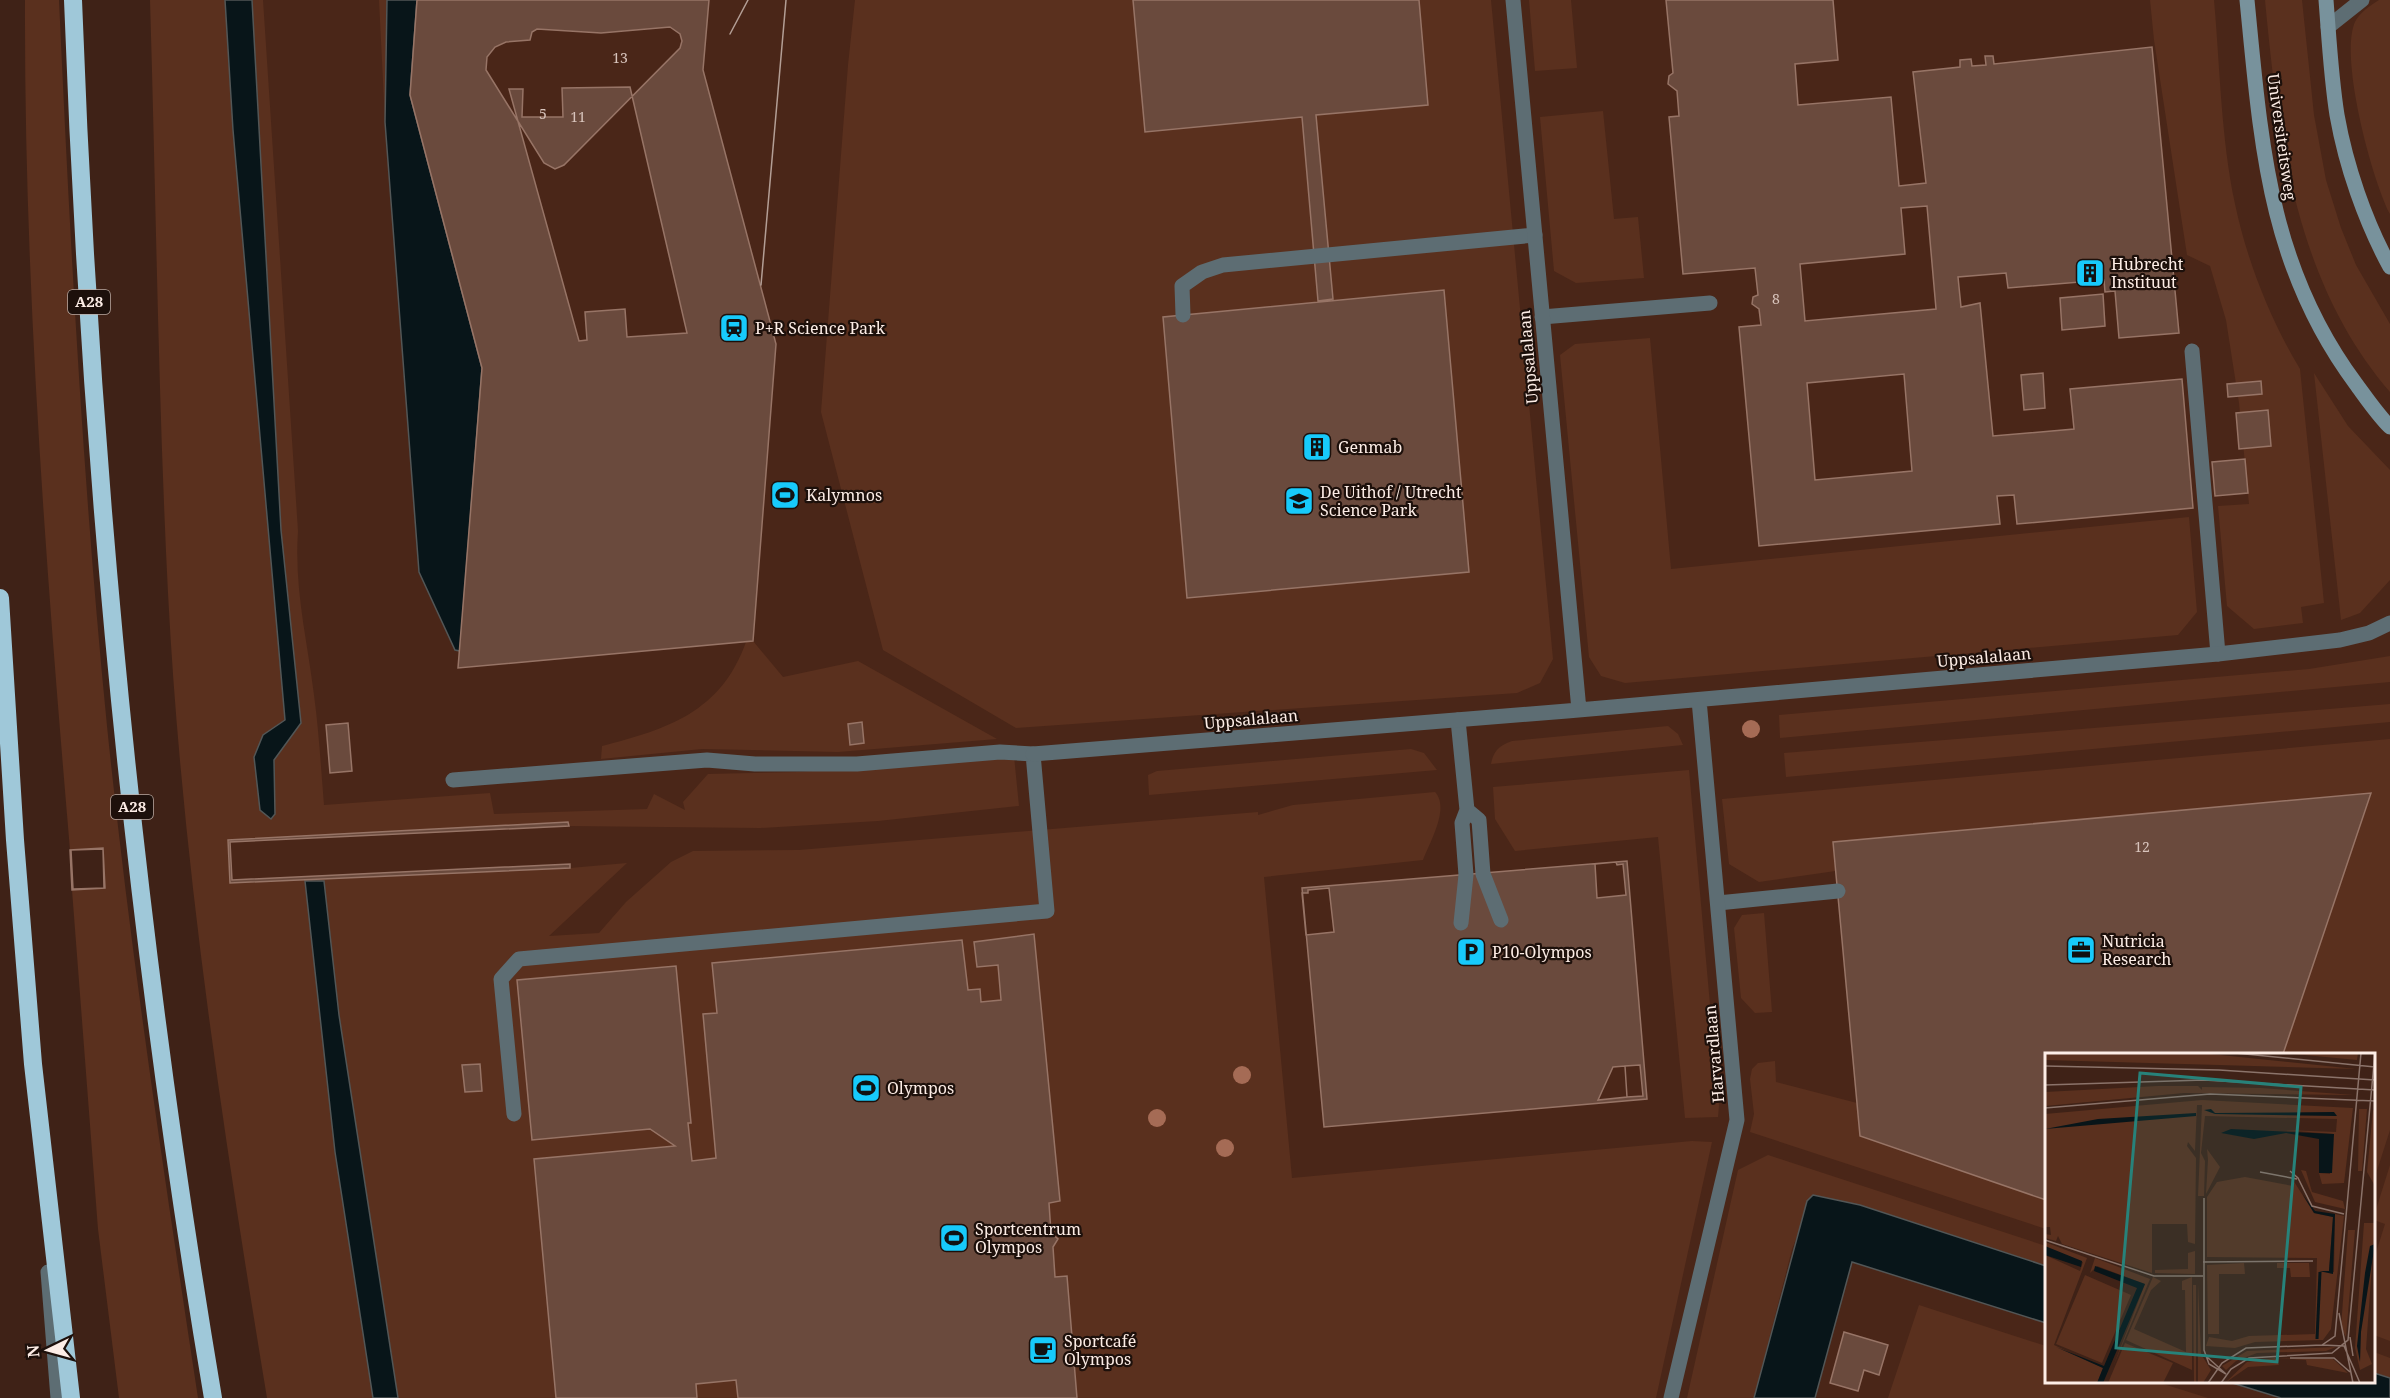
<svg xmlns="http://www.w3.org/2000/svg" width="2390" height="1398" viewBox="0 0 2390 1398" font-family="'Noto Serif',serif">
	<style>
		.built { fill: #4a2618; fill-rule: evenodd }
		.green { fill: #5a301e }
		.water { fill: #081519; stroke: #525656; stroke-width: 1.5 }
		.building { fill: #6a4a3d; stroke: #977466; stroke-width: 1.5; fill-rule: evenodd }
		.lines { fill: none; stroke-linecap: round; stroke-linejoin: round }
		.lane { stroke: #5d6d73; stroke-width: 15 }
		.street { stroke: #5d6d73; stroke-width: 15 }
		.secondary { stroke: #78929c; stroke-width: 15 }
		.highway { stroke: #9fc8d9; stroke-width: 18 }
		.tram { stroke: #b39e95; stroke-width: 1.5 }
		.tree { fill: #a56b55 }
		.labels { text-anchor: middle; stroke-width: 4.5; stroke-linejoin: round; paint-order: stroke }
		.number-label { font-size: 14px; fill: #d8c4bc }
		.shield { fill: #1d100b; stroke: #baaba4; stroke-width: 1.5 }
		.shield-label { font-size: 15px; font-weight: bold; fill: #fdede6 }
		.street-label { font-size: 16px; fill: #fdede6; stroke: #1d100b }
		.poi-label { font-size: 16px; fill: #fdede6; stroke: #1d100b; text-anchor: start }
		.inset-river { fill: none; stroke: #081519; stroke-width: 3 }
		.inset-road { fill: none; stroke: #8b736a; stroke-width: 1.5 }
		.view { fill: #27827a; fill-opacity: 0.15; stroke: #27827a; stroke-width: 3 }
		.inset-edge { fill: none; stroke: #fdede6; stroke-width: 3 }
	</style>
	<rect width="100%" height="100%" fill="#3f2217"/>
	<!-- built -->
	<path class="built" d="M194 0H2390V1398H311L214 848ZM2046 1054H2374V1382H2046Z"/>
	<!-- green -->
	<path class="green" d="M25 0H59C70 242 83 484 107 726 130 951 164 1174 198 1398H119L98 1229 72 890 105 888 103 848 70 850C46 567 24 284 25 0Z
		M150 0H263L298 531C294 589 307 638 314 695 319 732 321 769 324 805L490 793 494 814 647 809 654 794 685 810 683 802 708 774 798 772 1014 756 1019 806 878 821 760 828 569 826 568 822 228 840 230 883 570 868 627 863 549 936 599 933 626 902 671 862 693 851 799 850 1258 812V815L1293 805 1435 792C1450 808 1430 842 1423 860L1264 877 1292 1178 1692 1141 1712 1142 1656 1398H267C223 1131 182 863 168 593 158 395 156 197 150 0Z
		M379 0H387L385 122Z
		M855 0H1491L1553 659 1540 683 1517 693 1016 728 883 650 821 412 848 65Z
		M1529 0H1571L1577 68 1535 71Z
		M2150 0H2214C2220 67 2221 138 2235 204 2247 261 2270 319 2300 369L2324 603 2301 607 2303 623 2254 629 2227 606 2218 506 2249 504 2239 403 2226 320 2210 266 2187 255 2154 40Z
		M2265 0H2302L2314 115 2326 180 2341 228 2356 265 2390 324V392C2296 283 2278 138 2265 0Z
		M2379 0H2390V214C2372 180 2339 57 2355 22 2359 13 2371 5 2379 0Z
		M1603 111 1614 219 1638 217 1644 278 1576 283 1554 271 1540 117Z
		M1650 338 1671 569 2189 517 2197 612 2178 635 1625 683 1601 676 1589 657 1560 355 1575 344Z
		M2314 373 2348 426 2390 470V580L2360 613 2341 620Z
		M753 641 783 677 858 661 997 739 838 752 702 749 601 759 602 746C668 729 721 712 746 642Z
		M2390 656V682L1780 738 1779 715 2309 669Z
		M2390 704V722L1786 777 1784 753Z
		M1668 726 1678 734 1683 745 1491 764C1494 750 1499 746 1512 741Z
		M2390 739V1130L2374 1180V1054H2282L2371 794 1759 882 1729 864 1722 799Z
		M1411 749 1424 753 1437 770 1149 795 1148 775 1157 771Z
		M1689 770 1719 1105 1718 1117 1685 1118 1658 837 1515 851 1495 819 1493 787Z
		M1764 913 1772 1012 1755 1013 1741 998 1734 928 1742 915Z
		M1775 1061 1776 1082 1857 1103 1860 1136 2046 1200V1229L1750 1132 1754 1114 1750 1079 1752 1069 1758 1063Z
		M1768 1155 2046 1246V1266L1860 1205 1813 1195 1792 1249 1754 1398H1687L1738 1170Z
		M2390 1165V1341L2374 1335V1259L2385 1224 2374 1220V1216Z
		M1919 1305 2046 1346V1382H2157L2208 1398H1888Z
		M2374 1352 2390 1358V1378L2374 1373Z"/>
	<!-- water -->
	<path class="water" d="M225 0H252L281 530 301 723 274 760 275 814 271 819 260 810 254 757 263 735 285 720 233 130Z
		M387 0H417L410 95 482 368 460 651 455 650 419 572 385 122Z
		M305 881H324L339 1015 398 1398H373L335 1152Z
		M1813 1195 1860 1205 2046 1266V1323L1852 1262 1815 1398H1754L1807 1201Z
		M2374 1373 2390 1378V1398H2281L2229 1382H2374Z"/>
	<!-- building -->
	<path class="building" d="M417 0H709L703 70 776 344 753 641 458 668 482 368 410 95ZM630 87 687 333 627 337 625 309 585 312 587 340 579 341 509 89H523L522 117H563L562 88Z
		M1133 0H1419L1428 105 1316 115 1333 299 1318 301 1302 117 1145 132Z
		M1666 0H1833L1838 60 1795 64 1798 105 1891 97 1899 186 1926 183 1913 72 1960 67V60L1971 59 1972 66 1986 65 1985 56H1993L1994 64 2152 47 2179 333 2119 338 2115 291 2105 292 2104 280 2008 288 2006 273 1958 277 1961 307 1980 303 1993 436 2074 429 2070 389 2182 379 2193 508 2017 524 2014 495 1997 496 2000 524 1759 546 1739 327 1761 325 1759 309 1752 304 1753 297 1758 295 1755 268 1683 274 1669 117 1679 116 1677 91 1668 84 1669 76 1673 73ZM1927 206 1936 309 1805 321 1800 264 1905 254 1901 208ZM1904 374 1912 471 1815 480 1807 383Z
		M670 27 680 34 682 41 680 48 564 165 555 169 544 163 486 70 487 57 495 47 506 42 530 40 532 32 537 29 601 33Z
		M1444 290 1469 572 1187 598 1163 317Z
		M2103 294 2105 326 2062 330 2060 298Z
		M2043 373 2045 408 2024 410 2021 375Z
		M2261 381 2262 394 2228 397 2227 384Z
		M2268 410 2271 446 2239 449 2236 413Z
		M2245 459 2248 493 2215 496 2212 462Z
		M862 722 864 743 850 745 848 724Z
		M348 723 352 771 330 773 326 725Z
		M2371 793 2283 1054H2046V1200L1860 1136 1833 842Z
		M568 822 569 826 230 842 232 880 570 864V868L230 883 228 840Z
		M103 848 105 888 72 890 70 850ZM103 849 104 888 73 889 71 850Z
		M1627 861 1647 1099 1324 1127 1302 888Z
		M1616 862 1617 865 1623 864 1626 895 1597 898 1595 864Z
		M1329 888 1334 932 1306 935 1302 893H1308V890Z
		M1034 934 1060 1201 1049 1203 1051 1233 1058 1239 1053 1247 1055 1277 1067 1276 1077 1398H738L736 1380 696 1384 697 1398H556L534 1159 675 1146 650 1129 532 1140 517 980 676 966 691 1123H688L692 1161 716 1158 703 1014 717 1013 712 963 962 940 968 990 980 989 981 1002 1001 1000 998 965 977 967 974 942Z
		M480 1064 482 1091 465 1092 462 1065Z
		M1640 1065 1643 1096 1627 1097 1625 1066Z
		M1625 1066 1627 1097 1598 1100 1613 1067Z
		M1844 1332 1888 1345 1879 1375 1864 1370 1858 1391 1830 1383Z"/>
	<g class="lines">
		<!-- lane -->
		<path class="lane" d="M2328 27 2362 0
			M1183 315 1182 286 1202 272 1223 265 1535 235
			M1542 317 1710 303
			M2192 351 2218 654
			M1458 720 1467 810
			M453 780 707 760 755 764H857L1000 752 1033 754 1047 911 519 959 501 979 514 1114
			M1718 903 1838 891
			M1461 923 1466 875 1462 823 1467 810 1479 820 1483 874 1501 920
			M48 1272 58 1398"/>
		<!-- street -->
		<path class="street" d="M1513 0 1579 710
			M1033 754 1567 711 2218 654 2340 640 2369 633 2390 623
			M1671 1398 1737 1120 1699 700"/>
		<!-- secondary -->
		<path class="secondary" d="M2247 0C2261 142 2268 266 2356 384 2367 399 2377 414 2390 427
			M2326 0C2329 38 2331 77 2337 115 2346 166 2365 221 2390 267"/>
		<!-- highway -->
		<path class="highway" d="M73 0C90 468 135 936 213 1398
			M0 598 15 840 33 1064 71 1398"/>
		<!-- tram -->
		<path class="tram" d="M730 34 748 0
			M761 285 786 0"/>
	</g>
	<!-- trees -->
	<g class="tree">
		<circle cx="1751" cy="729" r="9"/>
		<circle cx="1242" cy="1075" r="9"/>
		<circle cx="1157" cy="1118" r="9"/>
		<circle cx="1225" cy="1148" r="9"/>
	</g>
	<!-- icons -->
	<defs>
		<g id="building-square" transform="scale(1.5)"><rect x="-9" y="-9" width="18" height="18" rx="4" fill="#17cafb" stroke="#1d100b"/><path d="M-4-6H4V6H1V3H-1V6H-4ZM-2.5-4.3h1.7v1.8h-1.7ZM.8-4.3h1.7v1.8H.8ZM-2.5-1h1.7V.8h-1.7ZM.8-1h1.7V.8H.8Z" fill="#111"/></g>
		<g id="station-square" transform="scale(1.5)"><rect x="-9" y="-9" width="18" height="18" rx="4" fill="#17cafb" stroke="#1d100b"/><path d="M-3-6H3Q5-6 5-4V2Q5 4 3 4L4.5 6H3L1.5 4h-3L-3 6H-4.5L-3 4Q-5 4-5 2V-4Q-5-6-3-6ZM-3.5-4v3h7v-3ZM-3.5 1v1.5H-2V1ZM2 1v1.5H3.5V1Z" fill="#111"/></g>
		<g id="stadium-square" transform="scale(1.5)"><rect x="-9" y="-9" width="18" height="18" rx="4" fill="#17cafb" stroke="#1d100b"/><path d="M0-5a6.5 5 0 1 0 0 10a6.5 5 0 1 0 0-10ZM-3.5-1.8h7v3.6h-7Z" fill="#111"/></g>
		<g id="university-square" transform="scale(1.5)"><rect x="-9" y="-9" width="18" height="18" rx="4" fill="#17cafb" stroke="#1d100b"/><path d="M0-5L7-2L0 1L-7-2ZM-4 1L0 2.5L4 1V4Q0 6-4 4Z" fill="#111"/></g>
		<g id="office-square" transform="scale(1.5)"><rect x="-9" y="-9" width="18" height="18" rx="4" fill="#17cafb" stroke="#1d100b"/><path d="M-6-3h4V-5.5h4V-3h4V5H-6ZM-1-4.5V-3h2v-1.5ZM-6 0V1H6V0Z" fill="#111"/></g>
		<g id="parking-square" transform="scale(1.5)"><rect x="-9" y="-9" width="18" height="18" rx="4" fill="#17cafb" stroke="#1d100b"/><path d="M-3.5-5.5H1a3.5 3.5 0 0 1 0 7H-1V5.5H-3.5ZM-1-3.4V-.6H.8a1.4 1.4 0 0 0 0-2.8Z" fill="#111"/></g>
		<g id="cafe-square" transform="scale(1.5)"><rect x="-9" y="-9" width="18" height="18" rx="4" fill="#17cafb" stroke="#1d100b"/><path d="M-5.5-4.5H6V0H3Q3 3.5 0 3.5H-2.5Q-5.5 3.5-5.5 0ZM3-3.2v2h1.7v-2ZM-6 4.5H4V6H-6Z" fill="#111"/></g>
	</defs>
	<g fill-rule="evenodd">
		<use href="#building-square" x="2090" y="273"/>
		<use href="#station-square" x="734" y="328"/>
		<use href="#building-square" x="1317" y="447"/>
		<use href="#stadium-square" x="785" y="495"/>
		<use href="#university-square" x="1299" y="501"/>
		<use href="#office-square" x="2081" y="950"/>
		<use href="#parking-square" x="1471" y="952"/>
		<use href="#stadium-square" x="866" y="1088"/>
		<use href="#stadium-square" x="954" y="1238"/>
		<use href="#cafe-square" x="1043" y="1350"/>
	</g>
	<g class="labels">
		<!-- number labels -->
		<g class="number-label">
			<text x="620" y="63">13</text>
			<text x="543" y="119">5</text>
			<text x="578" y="122">11</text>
			<text x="1776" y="304">8</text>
			<text x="2142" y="852">12</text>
		</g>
		<!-- shield labels -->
		<g class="shield">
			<rect x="68" y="290" width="42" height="24" rx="4.5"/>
			<rect x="111" y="795" width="42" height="24" rx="4.5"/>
		</g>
		<g class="shield-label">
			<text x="89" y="307">A28</text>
			<text x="132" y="812">A28</text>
		</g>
		<!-- street labels -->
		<g class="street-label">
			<text transform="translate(2282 137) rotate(82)" y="6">Universiteitsweg</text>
			<text transform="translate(1528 357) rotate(-95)" y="6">Uppsalalaan</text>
			<text transform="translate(1984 657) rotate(-5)" y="6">Uppsalalaan</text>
			<text transform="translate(1251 719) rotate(-5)" y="6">Uppsalalaan</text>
			<text transform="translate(1714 1054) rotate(-95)" y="6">Harvardlaan</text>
		</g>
		<!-- poi labels -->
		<g class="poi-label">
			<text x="2111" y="270">Hubrecht<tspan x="2111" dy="18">Instituut</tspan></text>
			<text x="755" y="334">P+R Science Park</text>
			<text x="1338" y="453">Genmab</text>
			<text x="1320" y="498">De Uithof / Utrecht<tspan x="1320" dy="18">Science Park</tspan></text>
			<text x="806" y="501">Kalymnos</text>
			<text x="2102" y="947">Nutricia<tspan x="2102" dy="18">Research</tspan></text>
			<text x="1492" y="958">P10-Olympos</text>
			<text x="887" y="1094">Olympos</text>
			<text x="975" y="1235">Sportcentrum<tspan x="975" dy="18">Olympos</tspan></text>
			<text x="1064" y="1347">Sportcafé<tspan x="1064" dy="18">Olympos</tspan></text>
		</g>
	</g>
	<!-- overview -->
	<g transform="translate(2045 1053)">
		<rect width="330" height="330" fill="#3f2217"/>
		<path d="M0 0H156L311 16 0 7ZM238 0H313L312 7ZM113 33H153L157 37V34L216 35 309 42 139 40 0 53V39ZM157 47 308 55 299 130 277 131 274 120 285 121 288 81 238 77 291 79 292 66 160 63 156 100 160 108 159 143H153L157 52H152L150 98 143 89 142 93 151 105 150 191 143 189 142 171H107V220L17 191 13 183 11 188 0 185V181L6 182 5 174H0V61ZM314 56H322L317 118H313ZM328 57 330 58V133L322 119ZM162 96 175 114 161 141 163 107ZM256 117 261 118 267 139 298 148 300 156 270 149ZM200 124 248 133V127L269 160 288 164 284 218H275L289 219 290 161 299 163 286 276 278 287 210 289 190 295 161 293 164 284 187 288 204 283 270 281 272 205 162 204V144L172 129ZM319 170H330L321 296 327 311 315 317 310 295ZM303 177H310L301 284 296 275ZM0 189 42 205 9 292 58 315 52 330H0V202L35 218 38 209 2 197ZM150 198V221L110 220V217L143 216V200ZM50 205 105 226 68 314 100 231 52 213 45 220ZM199 210 200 221H174V281H163L162 212ZM232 210H264L265 224H246L245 215H232ZM40 222 86 242 57 310 11 291ZM108 224 116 228 106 237 89 276 141 299 140 237H137V228L147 224V317L81 287ZM153 231 156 301 166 317 158 330H153ZM148 232H151V330H149ZM80 290 128 310 118 330H63ZM291 294 281 298 212 300 191 308 181 317 177 313 202 298ZM230 305 234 312 203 314 180 330 202 309ZM233 305 288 306 303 320 262 312 261 307Z" fill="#5a301e"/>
		<path d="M166 56 170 60 289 59 292 63 170 61 159 57ZM151 60V63L0 76 53 66ZM186 76 289 81 287 120H274V86L241 80 209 86 176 80ZM258 142 270 158 290 161 288 221 274 218H284L288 164 269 160ZM330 191 316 279 315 309 312 293 320 220 325 193ZM0 193 37 208 36 214 0 202ZM50 213 100 231 58 330H52L58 315 11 294 59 313 92 235 49 218Z" fill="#081519"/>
		<path class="inset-river" d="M272 286 275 219"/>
		<path class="inset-road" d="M190 0 330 14M0 13 174 17 330 27M0 32 159 27 330 37M0 55 165 41 330 48M245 118 253 125 267 153 299 161M215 119 252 126M159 145V297L164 311 181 321M0 187 109 223H158M158 209 268 208M294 260 308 330M305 284 308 303M277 292 299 293 315 330M161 303 181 321M245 305H289L305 319M163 330 177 310 201 295 277 292 290 283 316 0M176 330 186 316 204 305 287 300 303 287 330 0"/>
		<path class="view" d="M95 20 256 34 232 309 71 295Z"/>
		<rect width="330" height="330" class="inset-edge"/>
	</g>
	<!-- north arrow -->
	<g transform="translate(48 1350) rotate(265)" stroke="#1d100b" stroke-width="4.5" paint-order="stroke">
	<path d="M0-4.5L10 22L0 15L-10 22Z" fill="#fdede6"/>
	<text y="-9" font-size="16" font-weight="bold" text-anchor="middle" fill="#fdede6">N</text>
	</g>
</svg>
